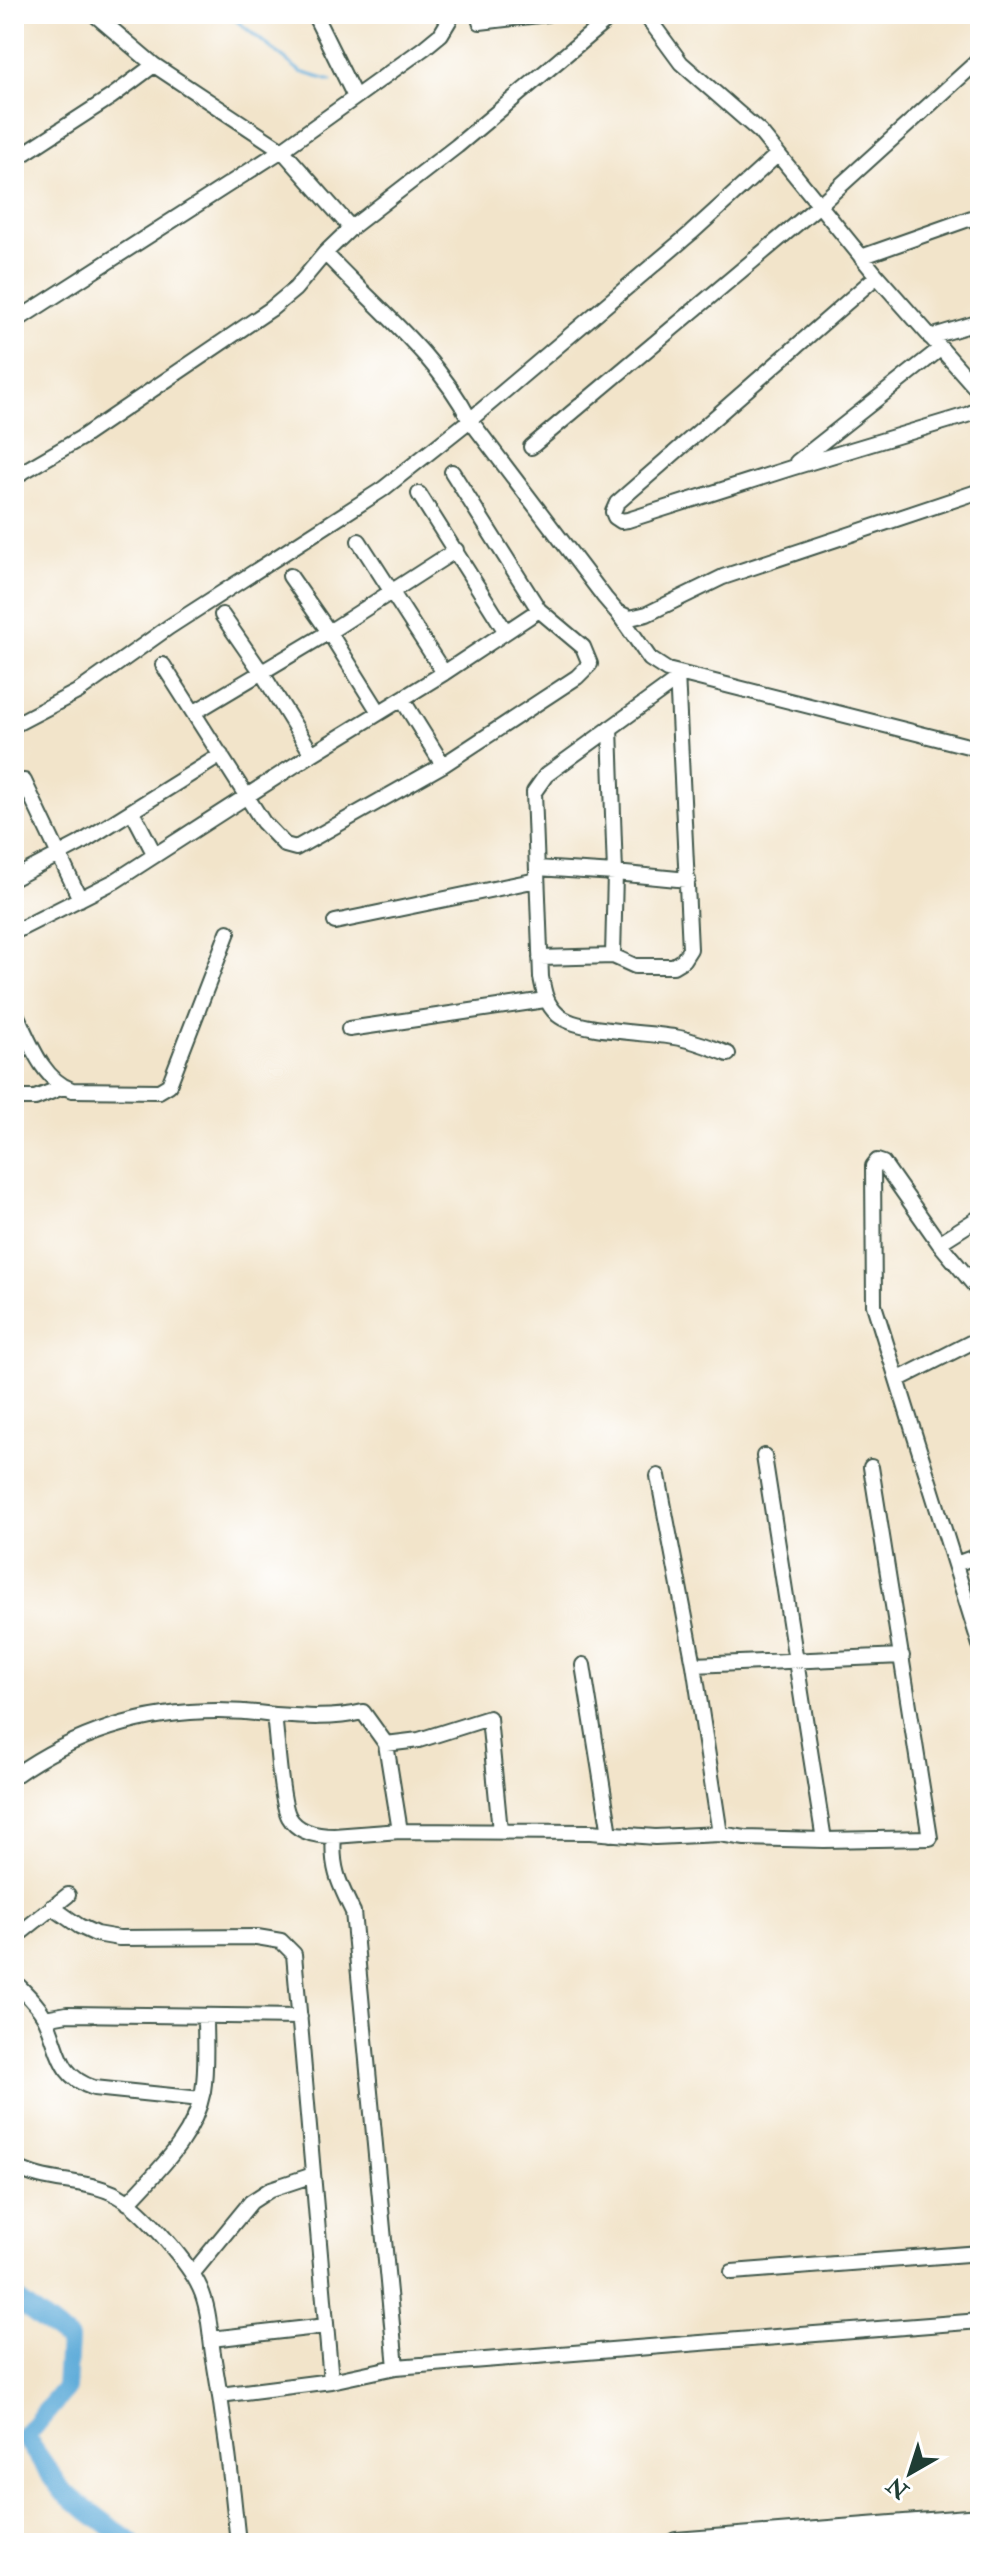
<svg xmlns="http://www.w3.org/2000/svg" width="994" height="2557" viewBox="0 0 994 2557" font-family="'IM FELL Double Pica',serif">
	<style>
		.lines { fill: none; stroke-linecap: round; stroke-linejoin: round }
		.stream { stroke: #5facd9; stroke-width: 3 }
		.river { stroke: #5facd9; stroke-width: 20 }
		.minor-casing { stroke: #3f564a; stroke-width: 18 }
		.highway-casing { stroke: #3f564a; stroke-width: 24 }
		.minor { stroke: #fff; stroke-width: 14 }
		.highway { stroke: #fff; stroke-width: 20 }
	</style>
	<rect width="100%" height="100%" fill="#fff"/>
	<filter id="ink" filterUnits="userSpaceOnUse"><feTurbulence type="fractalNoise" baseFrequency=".0125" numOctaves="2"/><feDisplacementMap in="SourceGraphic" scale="16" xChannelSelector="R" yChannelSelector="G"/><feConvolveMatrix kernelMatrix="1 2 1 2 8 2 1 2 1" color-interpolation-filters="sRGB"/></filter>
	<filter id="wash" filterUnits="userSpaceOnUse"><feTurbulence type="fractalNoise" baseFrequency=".006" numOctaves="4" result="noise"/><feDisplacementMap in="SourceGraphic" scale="32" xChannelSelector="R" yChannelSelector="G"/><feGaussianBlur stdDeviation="1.8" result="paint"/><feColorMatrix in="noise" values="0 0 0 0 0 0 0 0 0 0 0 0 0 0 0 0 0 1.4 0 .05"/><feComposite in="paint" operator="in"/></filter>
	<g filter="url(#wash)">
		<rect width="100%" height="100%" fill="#f2e4ca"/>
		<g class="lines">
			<!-- stream -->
			<path class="stream" d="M228 14 301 72 331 81"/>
			<!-- river -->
			<path class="river" d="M14 2298 69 2340 66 2388 25 2437 63 2492 132 2543"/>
		</g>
	</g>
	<g filter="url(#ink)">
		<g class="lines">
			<!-- minor casing -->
			<g class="minor-casing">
				<path id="minor" d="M94 14 154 65 282 150 351 228
					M314 14 355 97
					M645 14 681 63 760 132 877 276 975 387 980 397
					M480 22 547 14
					M14 160 111 97 154 65
					M325 253C375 307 436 354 470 420L605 598 617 612 630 618 647 614 723 577 980 491
					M861 257 980 215
					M877 276 617 503 613 512 615 517 621 521 628 520 791 468 967 415 977 410 980 403
					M14 322 282 150 424 48 441 34 453 14
					M930 337 980 322
					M531 447 818 206 980 59
					M797 462 940 349
					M14 477 81 438 271 309 295 289 325 253 351 228 457 146 614 14
					M419 494 506 632
					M359 541 444 673
					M290 576 329 632 379 712
					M618 613 650 659 667 670 980 749
					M222 615 262 673 312 754
					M163 665 263 822 285 845 296 848 443 765 577 677 590 664 583 647 539 610
					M678 679 546 775 534 792 541 977C544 993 546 1004 558 1015 578 1032 646 1032 674 1037 693 1040 710 1047 728 1054
					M402 699 443 765
					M195 712 329 632 456 550
					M14 725 79 691 169 627 383 489 470 420 691 233 778 154
					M14 785 24 781 80 899
					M132 811 155 855
					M537 868 615 873 610 728
					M14 878 79 844 221 755
					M335 922 537 880
					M14 932 115 881 312 754 444 673 539 610 452 472
					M613 956 615 873 688 880
					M540 958 613 956 635 966H673L683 960 690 949 677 673
					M14 1010C28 1037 41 1080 72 1090L159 1091 169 1085 228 932
					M349 1029 545 1000
					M14 1098H35L63 1087
					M980 1217 939 1243 980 1292
					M939 1243 883 1163 877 1161 873 1166 874 1305 980 1645
					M899 1379 980 1338
					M764 1456 824 1840
					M658 1476 694 1665 720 1834
					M956 1564 980 1555
					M583 1665 610 1834
					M694 1665 902 1656
					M274 1715C304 1717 333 1719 363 1712L386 1744 419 1740 489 1718 500 1831
					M386 1744 400 1831
					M14 1776C92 1721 179 1702 274 1715 277 1736 280 1801 289 1817 298 1833 318 1836 334 1836 331 1868 339 1883 353 1912L396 2367
					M334 1836 400 1831 590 1832 655 1837 720 1834 745 1838 824 1840 930 1838 871 1467
					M52 1907 79 1926 96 1934 119 1938 257 1937 281 1941 294 1954 331 2381
					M14 1938 68 1895
					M14 1981C25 1993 39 2005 46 2020 60 2050 57 2076 94 2088L201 2099
					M45 2018 67 2014 300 2017
					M14 2166C47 2186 93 2177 125 2200 147 2216 189 2263 200 2288 209 2307 210 2334 213 2354 224 2417 232 2480 238 2543
					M128 2203C159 2169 194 2138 203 2091 207 2067 205 2040 205 2016
					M732 2272 980 2253
					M192 2274 251 2202 271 2189 313 2175
					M211 2339 326 2326
					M220 2395 331 2381 396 2367 980 2321"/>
			</g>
			<!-- highway casing -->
			<g class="highway-casing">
				<path id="highway" d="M676 2543 980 2519"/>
			</g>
			<!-- minor -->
			<use href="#minor" class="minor"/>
			<!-- highway -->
			<use href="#highway" class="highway"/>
		</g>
	</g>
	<!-- margin -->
	<rect width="994" height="2557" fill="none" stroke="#fff" stroke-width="48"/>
	<!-- north arrow -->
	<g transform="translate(910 2473) rotate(219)" stroke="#ffffff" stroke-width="6" paint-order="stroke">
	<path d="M0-6L14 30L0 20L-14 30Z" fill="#1f3d34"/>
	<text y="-12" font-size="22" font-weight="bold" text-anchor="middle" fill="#1f3d34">N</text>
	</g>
</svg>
